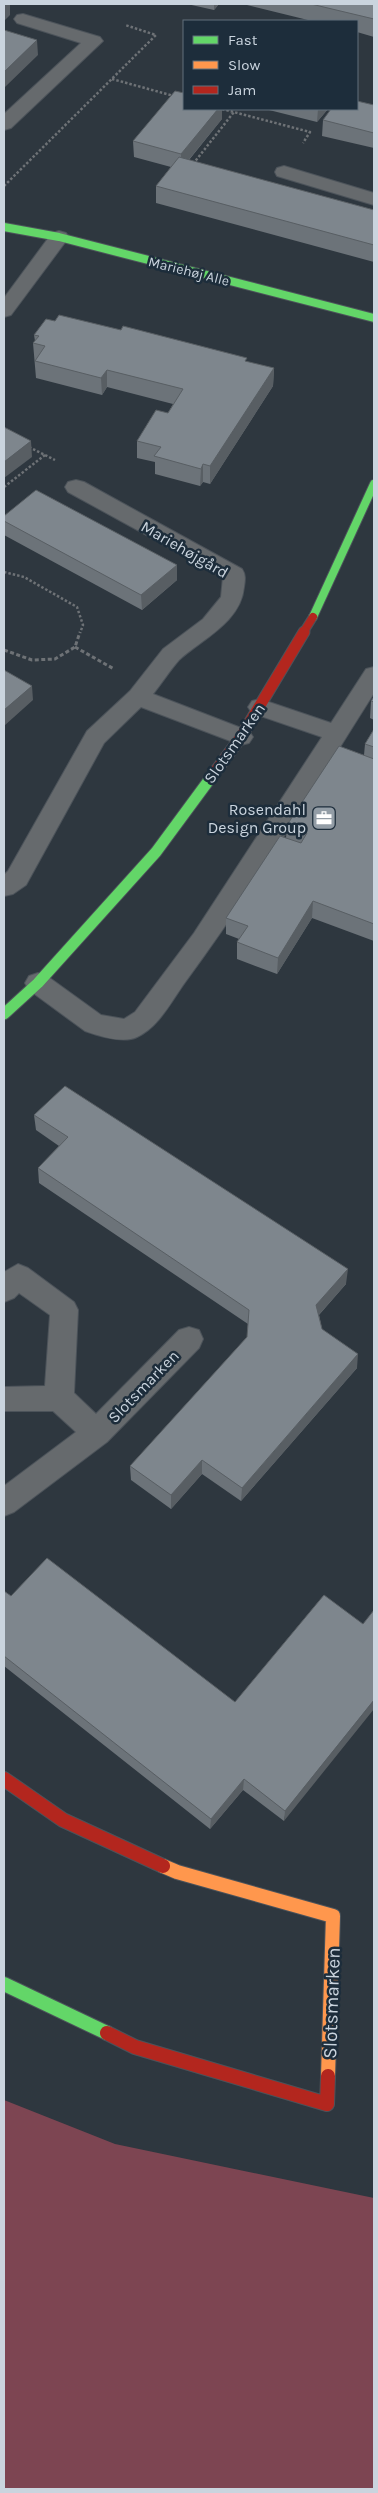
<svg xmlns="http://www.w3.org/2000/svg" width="378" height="2493" viewBox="0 0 378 2493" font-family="Karla,sans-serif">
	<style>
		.green { fill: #7d4552 }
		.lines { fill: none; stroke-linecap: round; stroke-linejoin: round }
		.lane-casing { stroke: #4c535a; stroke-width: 2 }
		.street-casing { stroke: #4c535a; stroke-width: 2 }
		.fast-far2-casing { stroke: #4c535a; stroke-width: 10 }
		.fast-far1-casing { stroke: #4c535a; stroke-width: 13 }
		.fast-casing { stroke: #4c535a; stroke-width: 16 }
		.slow-casing { stroke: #4c535a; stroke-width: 16 }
		.jam-far2-casing { stroke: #4c535a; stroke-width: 10 }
		.jam-far1-casing { stroke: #4c535a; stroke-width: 13 }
		.jam-casing { stroke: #4c535a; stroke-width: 16 }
		.path-far1 { stroke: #6e7276; stroke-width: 2.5; stroke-dasharray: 2.5 2; stroke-linecap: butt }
		.path { stroke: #6e7276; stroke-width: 3; stroke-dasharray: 4 2.5; stroke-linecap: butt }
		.lane { fill: #666a6d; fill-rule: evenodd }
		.street { fill: #666a6d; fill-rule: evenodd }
		.fast-far2 { stroke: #63d668; stroke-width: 8 }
		.fast-far1 { stroke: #63d668; stroke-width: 11 }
		.fast { stroke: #63d668; stroke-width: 14 }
		.slow { stroke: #ff974d; stroke-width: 14 }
		.jam-far2 { stroke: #b3261e; stroke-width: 8 }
		.jam-far1 { stroke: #b3261e; stroke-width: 11 }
		.jam { stroke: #b3261e; stroke-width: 14 }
		.wall { fill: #6c7379 }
		.shaded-wall { fill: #585e63 }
		.building { fill: #7e868d; stroke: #585e63 }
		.labels { text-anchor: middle; stroke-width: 5; stroke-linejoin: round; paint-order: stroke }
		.far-street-label { font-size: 14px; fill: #cad4de; stroke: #1d2d3b }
		.street-label { font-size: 16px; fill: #cad4de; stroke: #1d2d3b }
		.poi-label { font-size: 16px; fill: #cad4de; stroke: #1d2d3b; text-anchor: end }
		.near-street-label { font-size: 19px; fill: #cad4de; stroke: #1d2d3b }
	</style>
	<rect width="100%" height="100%" fill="#2e373f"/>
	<!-- green -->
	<path class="green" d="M4 2100 115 2144 374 2198V2489H4Z"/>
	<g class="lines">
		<!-- lane casing -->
		<g class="lane-casing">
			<path id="lane" d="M284 166 374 193V205L277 176 275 172 277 168Z
				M59 231 66 233 69 237 11 315 4 317V298L52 233Z
				M374 667V693C313 789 254 889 186 981 172 1000 159 1027 137 1037 123 1044 99 1036 85 1031L29 990 25 983 29 976 38 973 47 976 101 1015 124 1019 135 1012 194 933 322 737 252 713 248 707 252 701 260 699 331 723 366 669Z"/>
		</g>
		<!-- street casing -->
		<g class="street-casing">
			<path id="street" d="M23 14 100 37 103 41 11 128 4 130V114L81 43 17 23 14 19 17 15Z
				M76 480 84 482 242 569C246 575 245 580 244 587 241 622 202 639 179 660 170 670 162 683 153 694L249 731 253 737 249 743 241 745 141 707 104 743 26 885 13 894 4 896V875L8 871 87 731 130 691 163 649 203 619 221 597 223 577 68 492 65 487 68 482Z
				M18 1264 28 1268 74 1302 78 1310 74 1393 96 1414 179 1330 189 1327 199 1330 203 1339 199 1348 107 1442 14 1512 4 1516V1486L76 1432 53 1411H4V1387L45 1386 50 1315 19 1293 14 1298 4 1302V1272Z"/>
		</g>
		<!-- fast-far2 casing -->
		<g class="fast-far2-casing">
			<path id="fast-far2" d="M4 227 59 237 374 318
				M313 617 374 484"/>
		</g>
		<!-- fast-far1 casing -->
		<g class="fast-far1-casing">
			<path id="fast-far1" d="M4 1014 38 983 156 852 215 772"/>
		</g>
		<!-- fast casing -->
		<g class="fast-casing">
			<path id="fast" d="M4 1984 107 2033"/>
		</g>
		<!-- slow casing -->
		<g class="slow-casing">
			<path id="slow" d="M163 1866 177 1872 333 1916 328 2076"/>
		</g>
		<!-- jam-far2 casing -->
		<g class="jam-far2-casing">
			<path id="jam-far2" d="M303 633 313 617"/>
		</g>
		<!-- jam-far1 casing -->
		<g class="jam-far1-casing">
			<path id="jam-far1" d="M215 772 241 737 304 632"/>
		</g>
		<!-- jam casing -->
		<g class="jam-casing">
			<path id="jam" d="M4 1779 63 1820 163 1866
				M107 2033 135 2047 327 2104 328 2076"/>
		</g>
		<!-- path-far1 -->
		<path class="path-far1" d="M112 79 174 96
			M222 109 310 132 303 143
			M193 164 234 112
			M4 186 156 35 125 25
			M29 447 55 460
			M4 487 45 455
			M4 572 24 577 77 607 83 625 80 633"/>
		<!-- path -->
		<path class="path" d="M75 647 114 669
			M4 650 32 660 55 659 75 647 80 632"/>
		<!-- lane -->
		<use href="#lane" class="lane"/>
		<!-- street -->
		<use href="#street" class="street"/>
		<!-- fast-far2 -->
		<use href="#fast-far2" class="fast-far2"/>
		<!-- fast-far1 -->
		<use href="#fast-far1" class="fast-far1"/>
		<!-- fast -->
		<use href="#fast" class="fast"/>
		<!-- slow -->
		<use href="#slow" class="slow"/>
		<!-- jam-far2 -->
		<use href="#jam-far2" class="jam-far2"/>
		<!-- jam-far1 -->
		<use href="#jam-far1" class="jam-far1"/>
		<!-- jam -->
		<use href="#jam" class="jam"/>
	</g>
	<!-- wall -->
	<path class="wall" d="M187 4H219L214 10Z
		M243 4H374V37L357 32V21H312Z
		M374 105V148L322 136 323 120Z
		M265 109H328L317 122Z
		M222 119 189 160 374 210V262L156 203V186L171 167 134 157 133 141Z
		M34 335 247 362 274 368 273 386 210 484 203 482 200 486 155 474V462L137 458V441L168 413 173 404 107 387 102 395 36 378 33 343 35 341Z
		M4 516 177 565V580L142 610 4 535Z
		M374 697V720L370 718 371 701Z
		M374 729V941L312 918 277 974 237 959V942L239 939 226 934V918L286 838 287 825 364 755 365 744Z
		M34 1115 346 1284 319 1315 322 1329 357 1368 241 1501 202 1474 171 1509 131 1480 130 1466 247 1337 248 1324 39 1183 38 1168 59 1146 36 1130Z
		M4 1591 11 1596 235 1702 324 1595 284 1821 243 1790 210 1829 4 1666Z"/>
	<!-- shaded-wall -->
	<path class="shaded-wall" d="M5 4H10V15L4 21V5Z
		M214 4H219L214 10Z
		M37 40 38 55 4 88V72Z
		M218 109H222V119L181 169V154Z
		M318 109H328L317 122Z
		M274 368 273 386 210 484V466Z
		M107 370V387L102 395 101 378Z
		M31 441 32 457 4 478V462Z
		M203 464V482L200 486 201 469Z
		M177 565V580L142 610 141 595Z
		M32 686 33 700 4 726V710Z
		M313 901 312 918 277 974 278 958Z
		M348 1269 346 1284 315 1319 316 1305Z
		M358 1354 357 1368 241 1501 242 1488Z
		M202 1460V1474L171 1509V1495Z
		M374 1700V1709L284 1821 285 1811Z
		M244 1779 243 1790 210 1829 211 1819Z"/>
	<!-- building -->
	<path class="building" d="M311 4H374V19Z
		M4 30 37 40 4 72Z
		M175 91 184 93V109H218L181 154 133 141Z
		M357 101 374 105V133L323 120 331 109H357Z
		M179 157 374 210V245L156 186Z
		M59 315 121 330 123 326 247 358 245 361 274 368 210 466 203 464 201 469 154 456 161 447 137 441 156 410 168 413 183 389 107 370 101 378 35 361 45 346 33 343 39 336 34 335 46 319 55 321Z
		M4 427 31 441 4 462Z
		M36 490 177 565 141 595 4 521V516Z
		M4 670 32 686 4 710Z
		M374 697V702L371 701Z
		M374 729V747L365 744Z
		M339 746 374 759V924L313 901 278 958 237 942 248 926 226 918 280 836 301 843 307 833 287 825Z
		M65 1086 348 1269 316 1305 322 1329 358 1354 242 1488 202 1460 171 1495 130 1466 247 1337 249 1310 38 1168 68 1137 34 1115Z
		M47 1558 235 1702 324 1595 363 1624 374 1610V1700L285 1811 244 1779 211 1819 4 1656V1591L11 1596Z"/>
	<!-- icons -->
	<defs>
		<g id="office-square" transform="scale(1.25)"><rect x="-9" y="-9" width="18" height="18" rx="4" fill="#939da6" stroke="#1d2d3b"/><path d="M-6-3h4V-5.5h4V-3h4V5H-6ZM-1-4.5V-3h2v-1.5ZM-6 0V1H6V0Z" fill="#fff"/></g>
	</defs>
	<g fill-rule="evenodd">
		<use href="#office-square" x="324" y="818"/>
	</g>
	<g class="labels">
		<!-- far-street labels -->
		<g class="far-street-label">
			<text transform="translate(189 271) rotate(14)" y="5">Mariehøj Alle</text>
		</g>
		<!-- street labels -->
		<g class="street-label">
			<text transform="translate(185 549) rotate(30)" y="6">Mariehøjgård</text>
			<text transform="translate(234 743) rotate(-55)" y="6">Slotsmarken</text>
			<text transform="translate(143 1386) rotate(-46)" y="6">Slotsmarken</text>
		</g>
		<!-- poi labels -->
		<g class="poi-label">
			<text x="306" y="815">Rosendahl<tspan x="306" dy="18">Design Group</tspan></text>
		</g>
		<!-- near-street labels -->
		<g class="near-street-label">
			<text transform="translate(331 2003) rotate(-88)" y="7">Slotsmarken</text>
		</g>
	</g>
	<!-- border -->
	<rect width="378" height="2493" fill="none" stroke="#cad4de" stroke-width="10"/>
	<!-- legend -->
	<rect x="183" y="20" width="175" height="90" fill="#1d2d3b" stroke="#62707c"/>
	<rect x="193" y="36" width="25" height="8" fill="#63d668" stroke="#62707c"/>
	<text x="228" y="45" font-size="15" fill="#cad4de">Fast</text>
	<rect x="193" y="61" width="25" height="8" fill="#ff974d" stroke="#62707c"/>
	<text x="228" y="70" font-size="15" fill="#cad4de">Slow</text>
	<rect x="193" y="86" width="25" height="8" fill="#b3261e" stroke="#62707c"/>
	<text x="228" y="95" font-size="15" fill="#cad4de">Jam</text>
</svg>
